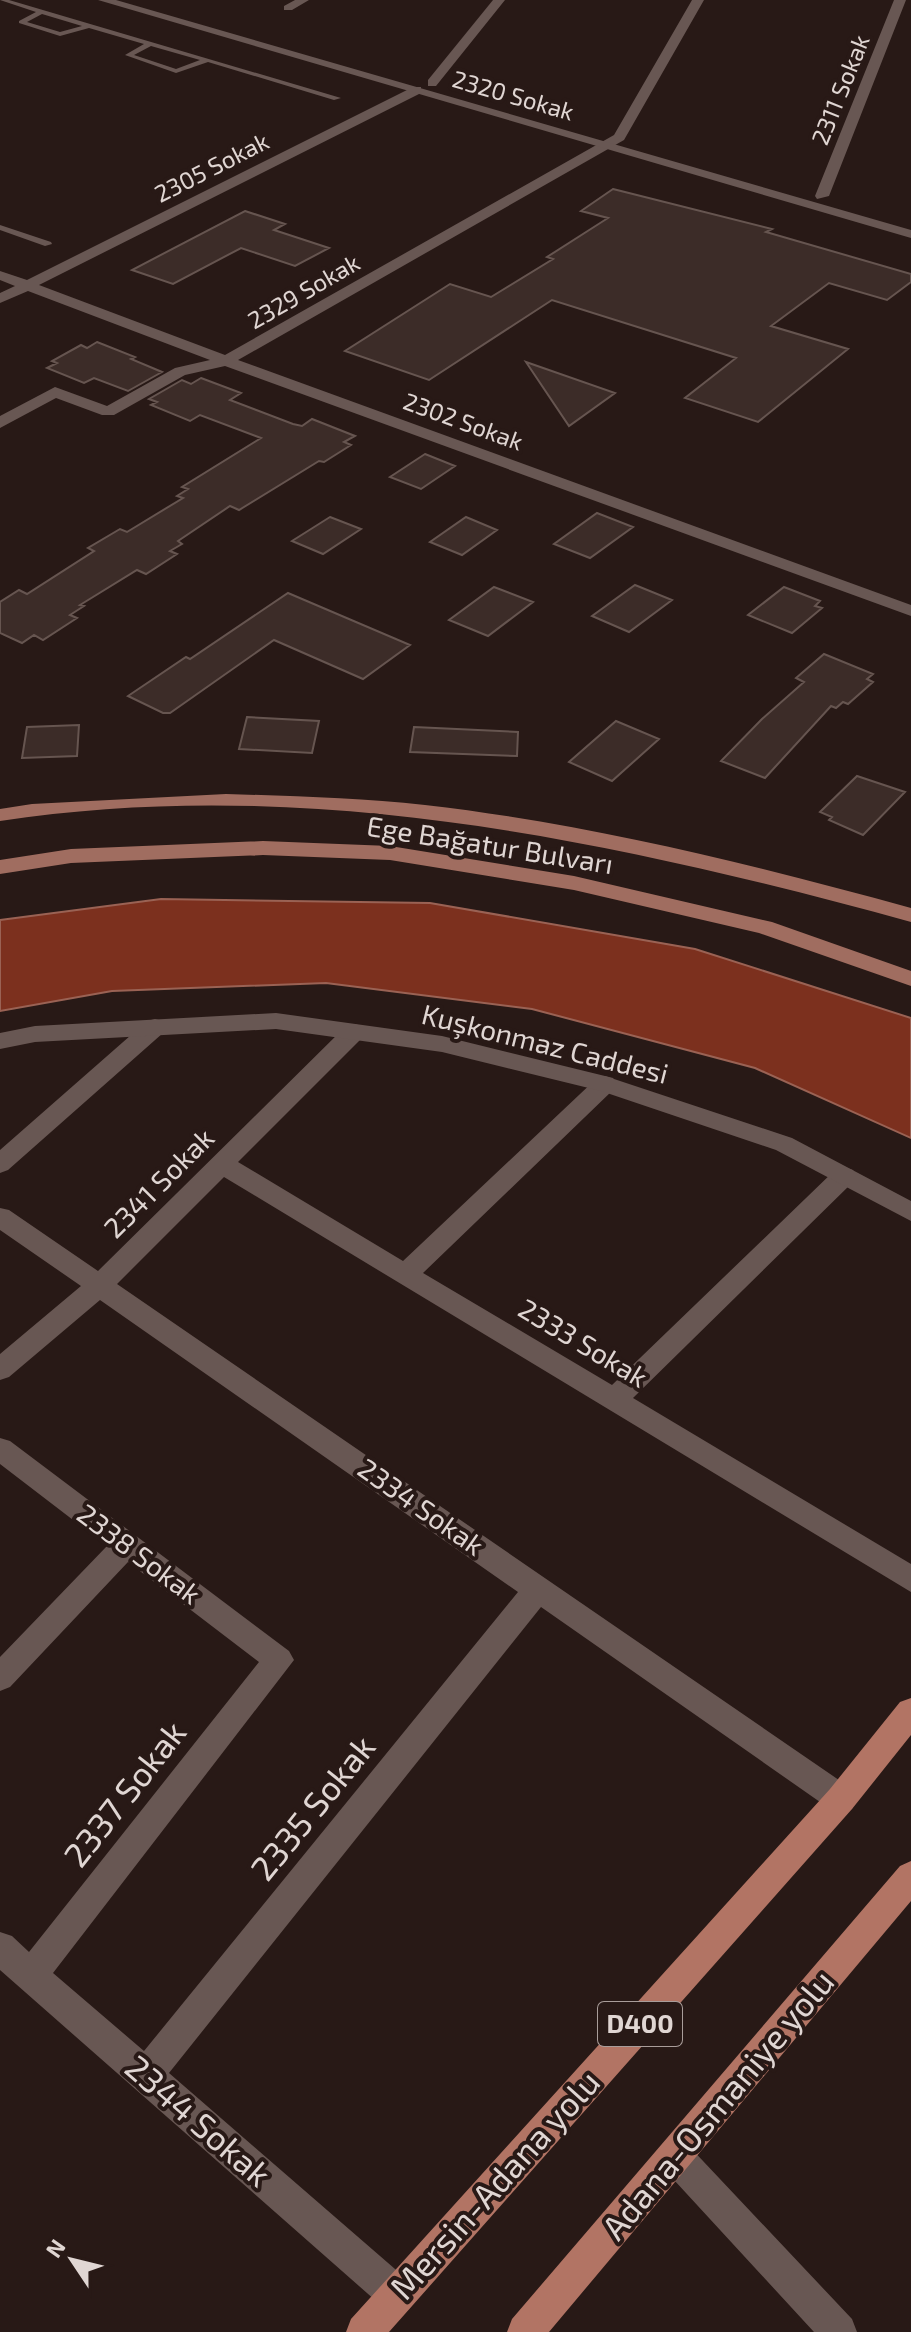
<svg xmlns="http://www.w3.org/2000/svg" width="911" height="2332" viewBox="0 0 911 2332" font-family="'Exo 2',sans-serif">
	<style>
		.water { fill: #7c301e; stroke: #9a6254; stroke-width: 2 }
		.building { fill: #3c2c28; stroke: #665550; stroke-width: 2 }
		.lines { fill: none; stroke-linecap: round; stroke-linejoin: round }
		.service { fill: #685753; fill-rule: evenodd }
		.minor { fill: #685753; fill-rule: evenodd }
		.tertiary { fill: #685753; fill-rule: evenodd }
		.primary { fill: #a06d60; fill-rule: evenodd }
		.trunk { fill: #b27464; fill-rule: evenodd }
		.labels { text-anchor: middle; stroke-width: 8; stroke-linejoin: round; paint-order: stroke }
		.far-street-label { font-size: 24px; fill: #e0d6d3; stroke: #281916 }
		.shield { fill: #281916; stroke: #a99d9a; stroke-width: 2 }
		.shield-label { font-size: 26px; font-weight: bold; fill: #e0d6d3 }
		.street-label { font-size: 28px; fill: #e0d6d3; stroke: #281916 }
		.near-street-label { font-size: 34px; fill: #e0d6d3; stroke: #281916 }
	</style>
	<rect width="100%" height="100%" fill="#281916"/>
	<!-- water -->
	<path class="water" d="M161 899 430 903 695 949 911 1018V1138L755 1068 532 1009 326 983 112 991 0 1011V920Z"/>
	<!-- building -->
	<path class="building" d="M613 189 772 229 766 232 911 274V282L887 300 829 283 771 326 848 349 758 422 685 398 736 358 552 300 429 380 345 351 450 284 491 297 553 259 547 257 608 218 581 211Z
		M245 211 285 224 274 230 329 248 295 266 241 248 173 284 132 270Z
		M97 342 135 357 131 359 162 372 128 391 94 378 84 383 47 368 57 363 52 361 81 345 87 348Z
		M526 362 615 393 569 426Z
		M201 378 241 393 230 400 293 424 302 426 312 419 355 436 344 442 351 445 324 462 319 461 239 510 230 506 178 541 182 544 170 551 177 554 146 574 137 570 80 605 84 606 70 615 77 618 43 640 34 635 22 643 0 633V602L19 590 27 594 94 551 88 548 120 529 127 532 183 498 177 496 188 489 182 487 261 438 200 415 190 421 151 405 157 402 149 399 182 380 191 384Z
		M425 454 455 466 421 489 390 477Z
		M597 513 633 527 590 558 554 544Z
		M330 517 361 529 323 554 292 541Z
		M466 517 497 530 462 555 430 542Z
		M635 585 672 600 629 632 592 616Z
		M494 587 533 602 488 636 449 620Z
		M784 587 820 601 815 606 822 608 792 633 748 615Z
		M288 593 410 645 363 679 274 640 170 713H163L128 696 186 657 190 659Z
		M824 654 873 674 867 679 873 682 848 704 843 702 836 708 831 706 765 778 721 761 762 719 804 682 796 678Z
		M247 717 319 721 312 753 239 749Z
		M616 721 659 739 612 781 569 762Z
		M79 725 77 756 22 758 27 727Z
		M414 727 518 732 517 756 410 752Z
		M857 776 905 792 863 835 829 820 832 817 820 812Z"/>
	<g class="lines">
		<!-- service -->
		<path class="service" d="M0 0H9L341 98 334 100 208 62 176 73 125 55 144 44 89 28 60 36 19 23V21L36 12ZM42 14 82 26 60 32 27 22ZM151 46 200 60 176 69 134 55Z
			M0 225 51 242 52 244 45 246 0 230Z"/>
		<!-- minor -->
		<path class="minor" d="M295 0H309L292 10H284V6Z
			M493 0H505L436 86H428V80Z
			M692 0H704L624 140 238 360 911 605V616L225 366 185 375 114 415H102L56 398 0 428V416L55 387 107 406 175 368 210 360 28 291 0 303V293L15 286 0 280V271L27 280 413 87H421V93L39 285 225 355 614 135Z
			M894 0H906L829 196 817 199 815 196Z
			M155 1019 163 1021 166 1027 163 1033 8 1170 0 1173V1150L147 1021Z
			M354 1024 362 1026 365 1032 362 1038 238 1162 403 1261 597 1078 605 1076 613 1078 617 1084 613 1090 423 1273 612 1385 835 1170 844 1167 853 1170 856 1176 853 1182 633 1398 911 1564V1592L224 1177 117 1284 852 1789 856 1799 852 1809 841 1814 830 1809 541 1607 169 2073 410 2282 415 2295 410 2308 397 2313 384 2308 0 1970V1932L12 1936 29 1952 259 1662 128 1562 10 1687 0 1691V1657L107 1546 0 1464V1438L10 1441 289 1651 294 1660 53 1973 144 2051 518 1592 100 1300 9 1377 0 1380V1354L81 1286 0 1230V1208L9 1210 98 1271 346 1026Z
			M675 2139 687 2144 852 2319 857 2332H814L663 2168 658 2156 663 2144Z"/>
		<!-- tertiary -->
		<path class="tertiary" d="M98 0H116L911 230V238Z
			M276 1013 442 1036 605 1076 792 1138 911 1201V1221L776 1150 601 1091 442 1052 276 1029 35 1042 0 1049V1033L35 1026Z"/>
		<!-- primary -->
		<path class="primary" d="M226 794C293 796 359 798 425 805 590 824 751 864 911 908V922C615 841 308 774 0 821V809L32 804Z
			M263 841 390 846 574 876 772 922 911 971V986L759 933 574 890 390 860 263 855 71 863 0 874V860L71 849Z"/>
		<!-- trunk -->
		<path class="trunk" d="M911 1698V1735L852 1809 389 2332H346L351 2319 830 1789 900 1702Z
			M911 1861V1901L549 2332H507L512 2319 900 1866Z"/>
	</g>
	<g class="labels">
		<!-- far-street labels -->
		<g class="far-street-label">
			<text transform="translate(841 90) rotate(-68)" y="8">2311 Sokak</text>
			<text transform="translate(513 96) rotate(16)" y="8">2320 Sokak</text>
			<text transform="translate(212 168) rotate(-27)" y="8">2305 Sokak</text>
			<text transform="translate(304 292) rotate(-30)" y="8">2329 Sokak</text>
			<text transform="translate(463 422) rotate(20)" y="8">2302 Sokak</text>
		</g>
		<!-- shield labels -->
		<rect class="shield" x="598" y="2002" width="84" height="44" rx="6"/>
		<g class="shield-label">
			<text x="640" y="2033">D400</text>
		</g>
		<!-- street labels -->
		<g class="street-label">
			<text transform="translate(490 845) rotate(9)" y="10">Ege Bağatur Bulvarı</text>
			<text transform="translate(545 1044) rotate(14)" y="10">Kuşkonmaz Caddesi</text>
			<text transform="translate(159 1183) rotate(-45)" y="10">2341 Sokak</text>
			<text transform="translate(583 1343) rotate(31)" y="10">2333 Sokak</text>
			<text transform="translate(421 1507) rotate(35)" y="10">2334 Sokak</text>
			<text transform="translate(139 1554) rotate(37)" y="10">2338 Sokak</text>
		</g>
		<!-- near-street labels -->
		<g class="near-street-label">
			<text transform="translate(125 1794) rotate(-52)" y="12">2337 Sokak</text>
			<text transform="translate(313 1808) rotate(-51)" y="12">2335 Sokak</text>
			<text transform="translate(718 2105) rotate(-50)" y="12">Adana-Osmaniye yolu</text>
			<text transform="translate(198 2121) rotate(41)" y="12">2344 Sokak</text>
			<text transform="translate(495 2185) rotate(-48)" y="12">Mersin-Adana yolu</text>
		</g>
	</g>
	<!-- north arrow -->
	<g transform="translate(72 2260) rotate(305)" stroke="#281916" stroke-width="6" paint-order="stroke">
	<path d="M0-6L14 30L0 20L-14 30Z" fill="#e0d6d3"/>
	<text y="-12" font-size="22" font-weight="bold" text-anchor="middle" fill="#e0d6d3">N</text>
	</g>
</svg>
